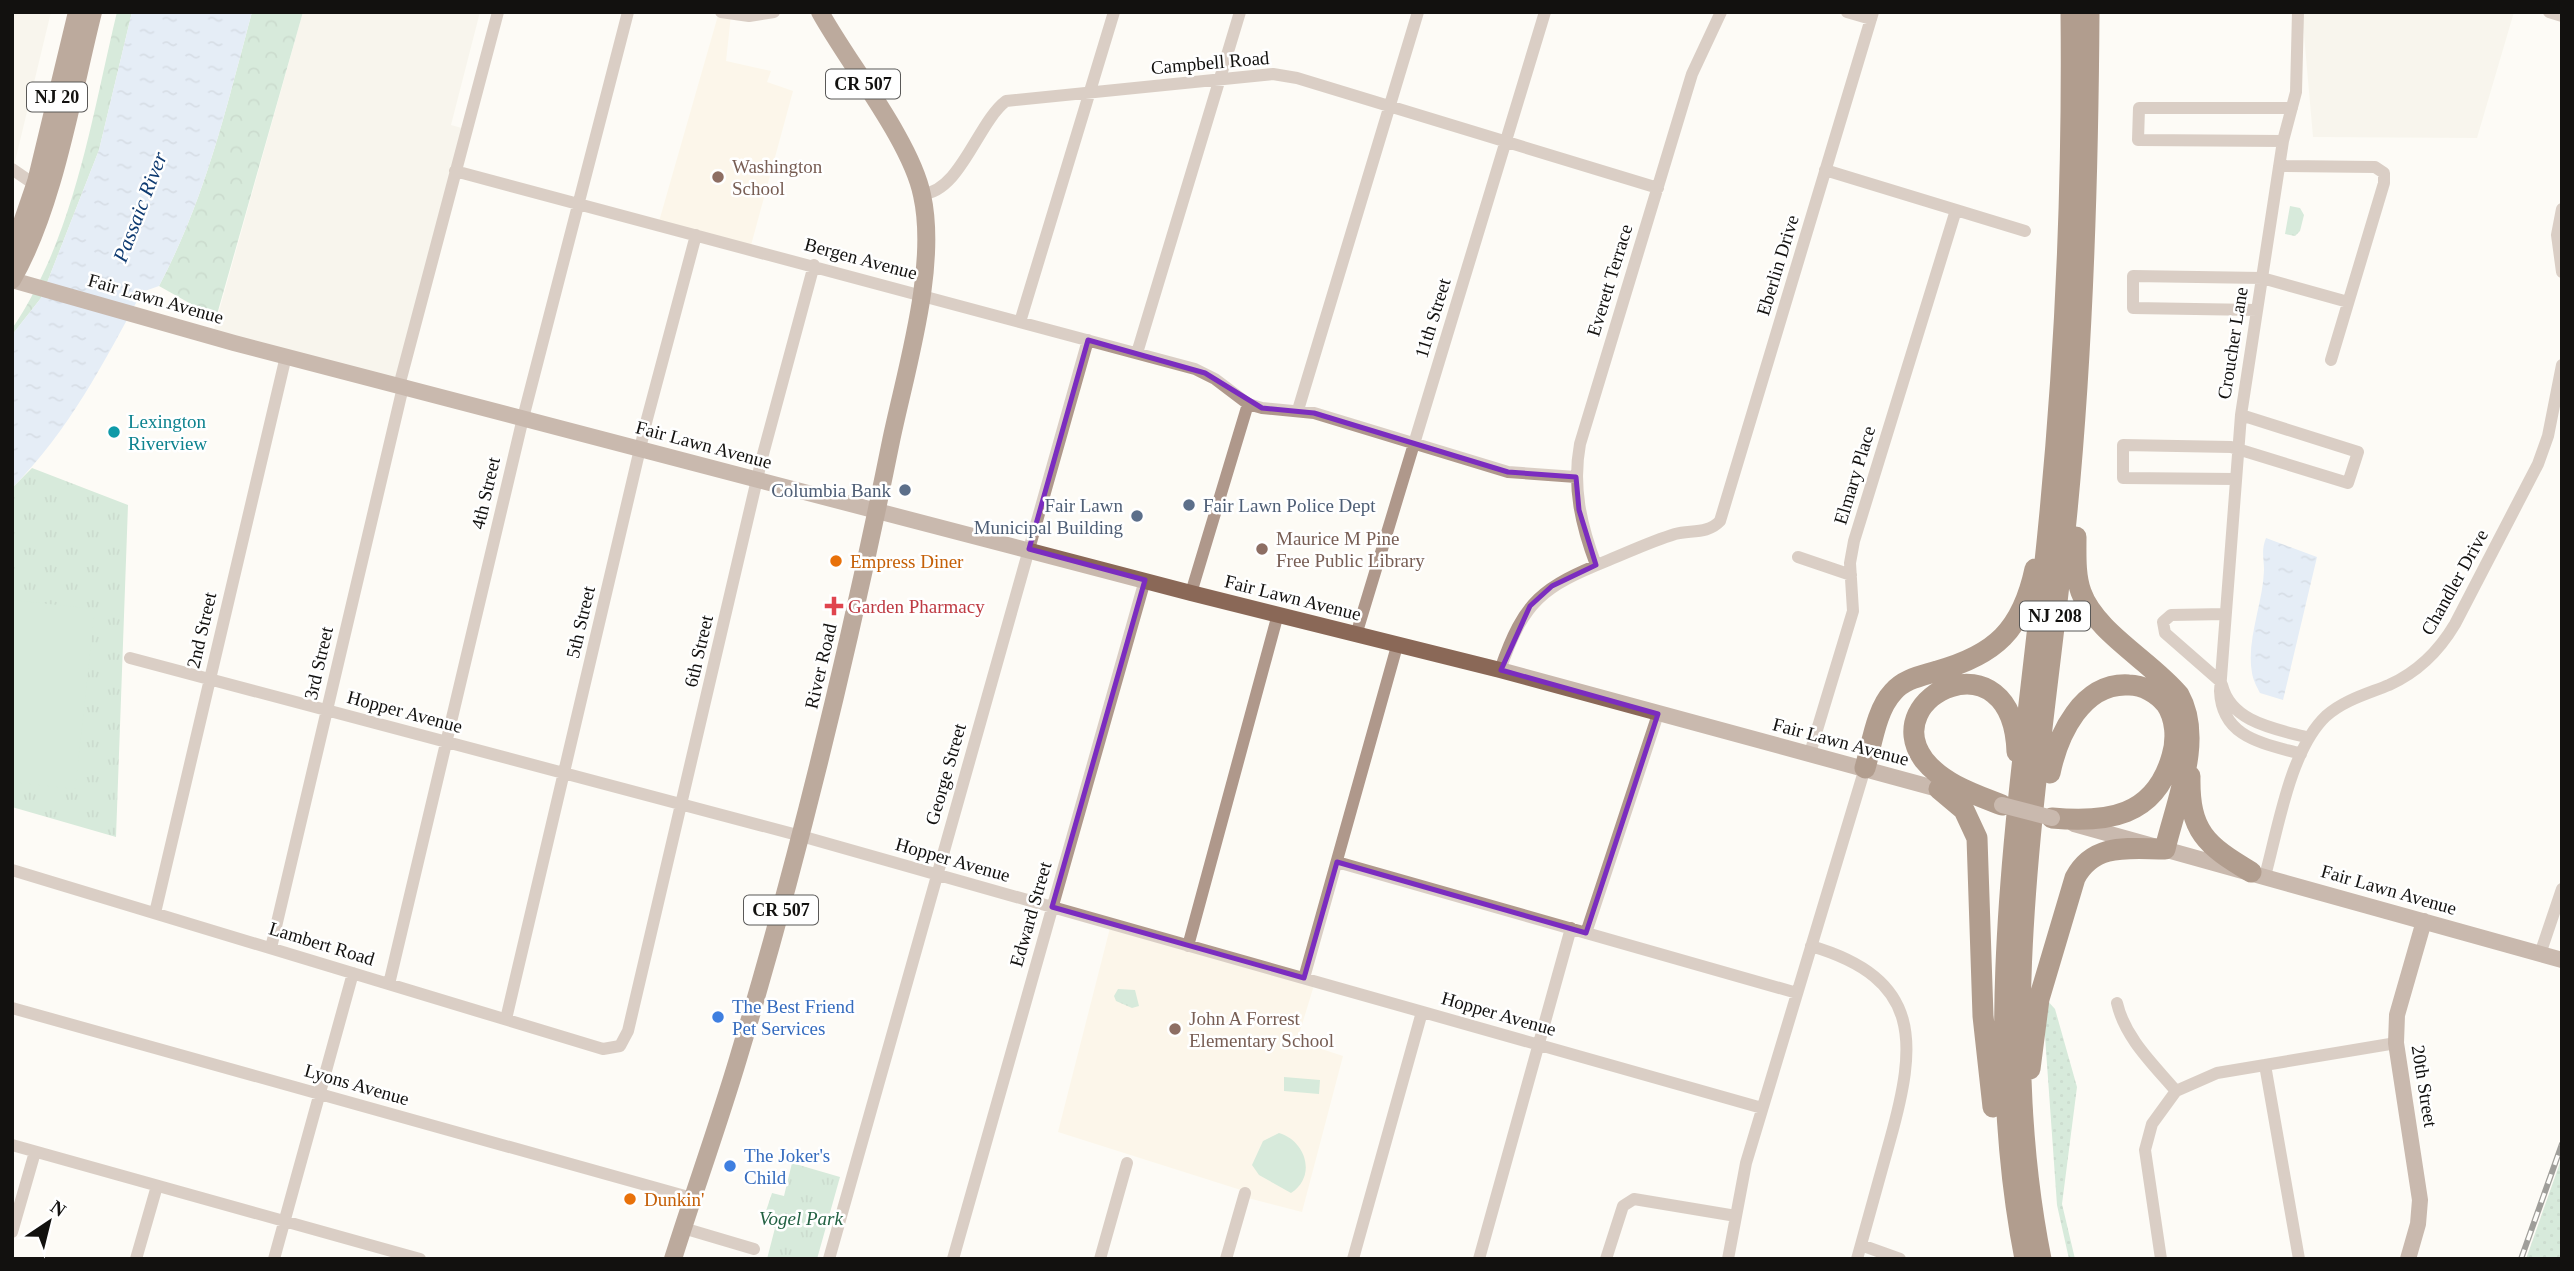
<svg xmlns="http://www.w3.org/2000/svg" width="2574" height="1271" viewBox="0 0 2574 1271" font-family="Georgia,serif">
	<style>
		.built { fill: #f1eee2 }
		.education { fill: #faf0db }
		.grass { fill: url(#grass-dots) }
		.forest { fill: url(#forest-crowns) }
		.park { fill: url(#park-tufts) }
		.pitch { fill: #a8d5ba }
		.water { fill: url(#water-ripples) }
		.lines { fill: none; stroke-linecap: round; stroke-linejoin: round }
		.street { stroke: #af988b; stroke-width: 12 }
		.secondary { stroke: #8a6857; stroke-width: 16 }
		.primary { stroke: #6e4732; stroke-width: 18 }
		.highway { stroke: #562b10; stroke-width: 21 }
		.rail-casing { stroke: #2e2d2b; stroke-width: 6 }
		.rail { stroke: #fff; stroke-width: 3.5; stroke-dasharray: 10; stroke-linecap: butt }
		.secondary-bridge { stroke: #8a6857; stroke-width: 16 }
		.marked { fill: none; stroke: #7b2cbf; stroke-width: 5; stroke-linejoin: round }
		.education-dot { fill: #8d6e63; stroke: #fff; stroke-width: 2.5 }
		.culture-dot { fill: #0f9aa8; stroke: #fff; stroke-width: 2.5 }
		.service-dot { fill: #5c6f8a; stroke: #fff; stroke-width: 2.5 }
		.food-dot { fill: #e8710a; stroke: #fff; stroke-width: 2.5 }
		.health-dot { fill: #e0444e; stroke: #fff; stroke-width: 2.5 }
		.shop-dot { fill: #3f7fe0; stroke: #fff; stroke-width: 2.5 }
		.labels { text-anchor: middle; stroke-width: 5; stroke-linejoin: round; paint-order: stroke }
		.shield { fill: #fff; stroke: #595857; stroke-width: 2 }
		.shield-label { font-size: 18px; font-weight: bold; fill: #12110f }
		.street-label { font-size: 19px; fill: #12110f; stroke: #fff }
		.education-label { font-size: 19px; fill: #785e54; stroke: #fff; text-anchor: start }
		.culture-label { font-size: 19px; fill: #0d838f; stroke: #fff; text-anchor: start }
		.service-label { font-size: 19px; fill: #4e5e75; stroke: #fff; text-anchor: end }
		.food-label { font-size: 19px; fill: #c56008; stroke: #fff; text-anchor: start }
		.health-label { font-size: 19px; fill: #be3a42; stroke: #fff; text-anchor: start }
		.shop-label { font-size: 19px; fill: #366cbe; stroke: #fff; text-anchor: start }
		.park-label { font-size: 19px; font-style: italic; fill: #226142; stroke: #fff }
		.water-label { font-size: 21px; font-style: italic; fill: #0f3b71; stroke: #fff }
	</style>
	<defs>
		<pattern id="grass-dots" width="8" height="8" patternUnits="userSpaceOnUse" patternTransform="scale(1.75)"><rect width="8" height="8" fill="#a8d5ba"/><path d="M2 2h.1M6 6h.1" fill="none" stroke="#90b69f" stroke-width="1.8" stroke-linecap="round"/></pattern>
		<pattern id="forest-crowns" width="20" height="18" patternUnits="userSpaceOnUse" patternTransform="scale(1.75)"><rect width="20" height="18" fill="#a8d5ba"/><path d="M2 6a3 3 0 1 1 6 0M12 15a3 3 0 1 1 6 0" fill="none" stroke="#90b69f"/></pattern>
		<pattern id="park-tufts" width="24" height="20" patternUnits="userSpaceOnUse" patternTransform="scale(1.75)"><rect width="24" height="20" fill="#a8d5ba"/><path d="M3 7l-1-3M5 7V3M7 7l1-3M15 17l-1-3M17 17v-4M19 17l1-3" fill="none" stroke="#90b69f"/></pattern>
		<pattern id="water-ripples" width="26" height="14" patternUnits="userSpaceOnUse" patternTransform="scale(1.75)"><rect width="26" height="14" fill="#c7dbf7"/><path d="M2 4q2-2 4 0t4 0M15 11q2-2 4 0t4 0" fill="none" stroke="#aabbd3"/></pattern>
	</defs>
	<rect width="100%" height="100%" fill="#fdfbf5"/>
	<!-- built -->
	<path class="built" d="M12 12H51L12 174Z
		M303 12H480L451 125 469 130 399 386 212 336Z
		M2302 12H2514L2477 138 2313 137Z"/>
	<!-- education -->
	<path class="education" d="M719 12 731 15 726 61 771 71 767 82 793 91 750 249 658 225Z
		M1111 924 1315 982 1297 1041 1343 1056 1302 1212 1244 1197V1191L1058 1132Z"/>
	<!-- grass -->
	<path class="grass" d="M2045 998 2055 1009 2077 1087 2062 1204 2075 1259H2069L2057 1205 2044 1022Z
		M2562 1157V1259H2526Z"/>
	<!-- forest -->
	<path class="forest" d="M117 12H132L99 150 41 298 12 335V329C75 235 91 120 117 12Z
		M252 12H303L216 318 159 286C206 197 226 109 252 12Z"/>
	<!-- park -->
	<path class="park" d="M2290 206 2300 208 2304 215 2300 231 2295 236 2285 234Z
		M32 468 128 505 116 837 12 807V488Z
		M1118 989 1135 990 1139 1006 1132 1008 1116 1001 1114 996Z
		M792 1163 840 1177 817 1259H767L775 1228 762 1223 772 1193 784 1196Z"/>
	<!-- pitch -->
	<path class="pitch" d="M12 600 95 609 75 789 12 782Z
		M1284 1077 1320 1080 1319 1094 1284 1091Z
		M1279 1133C1306 1141 1317 1176 1291 1193L1259 1175 1252 1165 1263 1141Z"/>
	<!-- water -->
	<path class="water" d="M132 12H252C226 109 206 197 159 286L142 292C104 362 69 431 12 488V335L41 298 99 150Z
		M2266 538 2317 557 2283 700 2260 693C2257 687 2253 680 2252 673 2246 640 2263 604 2264 570 2264 558 2261 550 2266 538Z"/>
	<g class="lines">
		<!-- street -->
		<path class="street" d="M721 12 749 16 774 12
			M1847 12 1871 19
			M2298 12 2296 92 2283 141 2241 415 2220 691C2222 738 2263 743 2301 754
			M2549 12 2562 16
			M2283 141 2138 140 2139 108H2292
			M2279 166 2375 167 2384 173V183L2331 360
			M12 169 28 180 43 182
			M1825 170 2025 231
			M455 171 1195 369 1215 379 1248 404 1262 408 1314 413 1508 472 1576 477
			M922 194C960 192 978 122 1006 101L1273 74 1297 78 1658 188
			M2562 209 2557 235 2562 272
			M2257 310 2133 308V276L2262 278 2348 302
			M1020 322 1114 12
			M1137 353 1240 12
			M399 386 498 12
			M1298 410 1418 12
			M2235 479 2123 478V445L2231 447 2348 483 2358 452 2241 415
			M1798 557 1851 575
			M1596 565C1581 525 1572 487 1580 444L1692 74 1721 12
			M1191 593 1248 404
			M1356 635 1545 12
			M130 658 801 836 1762 1108
			M1500 670C1524 600 1542 587 1609 560 1631 551 1652 541 1675 534 1691 530 1708 534 1720 521L1873 12
			M2221 682 2165 633 2163 622 2171 615 2225 614
			M2222 685C2231 723 2277 729 2309 738
			M1810 753 1853 611 1850 563 1854 541 1956 210
			M1337 862 1797 993
			M12 870 603 1049 620 1046 628 1031 762 458 814 265
			M2265 876C2278 829 2290 750 2326 716 2344 700 2367 694 2389 685 2418 672 2439 651 2455 624L2538 464 2548 436 2562 365
			M155 913 286 356
			M1586 933 1658 714
			M1188 946 1278 614
			M1811 946C1923 979 1917 1043 1890 1140 1879 1180 1868 1219 1857 1259
			M271 948 403 387
			M2540 954 2562 889
			M1304 978 1397 646
			M389 984 523 418 628 12
			M2117 1003C2125 1038 2153 1064 2176 1091
			M12 1008 692 1198
			M506 1019 647 419 696 235
			M2265 1065 2299 1259
			M12 1145 420 1259
			M683 1228 754 1249
			M12 1232 35 1152
			M1861 1245 1900 1259
			M136 1259 157 1186
			M274 1259 353 973
			M829 1259 1088 340
			M953 1259 1145 580
			M1100 1259 1127 1163
			M1226 1259 1245 1193
			M1353 1259 1422 1012
			M1479 1259 1571 928
			M1606 1259 1623 1206 1634 1199 1736 1216
			M1728 1259 1746 1163 1865 768
			M2161 1259 2145 1150 2152 1124 2176 1091 2217 1073 2396 1043"/>
		<!-- secondary -->
		<path class="secondary" d="M12 280 234 343 1191 593 1500 670 1949 792
			M2074 824 2562 960
			M2408 1259 2418 1224 2420 1200 2396 1043 2397 1015 2424 921"/>
		<!-- primary -->
		<path class="primary" d="M12 252 36 182 77 12
			M12 280C54 208 72 95 93 12
			M673 1259C694 1192 718 1126 738 1059 799 856 849 649 891 441 906 369 938 267 922 195 911 141 848 63 820 12"/>
		<!-- highway -->
		<path class="highway" d="M1865 768C1872 744 1876 710 1893 692 1904 679 1921 676 1937 671 1995 655 2022 630 2035 569
			M2050 773C2058 735 2082 682 2129 685 2143 685 2157 693 2166 704 2176 719 2177 739 2172 756 2155 817 2107 823 2052 818
			M2190 776C2189 832 2206 845 2251 872
			M1939 789 1964 810 1977 838 1983 1016 1993 1107
			M2002 805C1974 794 1943 784 1924 760 1876 695 2013 632 2017 752
			M2030 1069 2039 999 2075 878C2094 842 2130 849 2165 849 2176 802 2204 739 2179 695 2152 662 2095 632 2081 592 2075 575 2076 556 2076 537
			M2025 1259C1980 1030 2020 800 2044 571 2064 386 2073 198 2071 12
			M2041 1259C1992 1014 2041 766 2066 521 2083 352 2088 182 2089 12"/>
		<!-- rail casing -->
		<g class="rail-casing">
			<path id="rail" d="M2521 1259 2562 1144"/>
		</g>
		<!-- rail -->
		<use href="#rail" class="rail"/>
		<!-- secondary-bridge -->
		<path class="secondary-bridge" d="M2002 805 2052 818"/>
	</g>
	<!-- marked area -->
	<path d="M0 0H2574V1271H0ZM1088 340 1205 373 1262 408 1314 413 1508 472 1576 477 1579 510 1596 565 1552 586 1530 606 1501 670 1658 714 1586 933 1337 862 1304 978 1052 907 1145 580 1029 549Z" fill="#fdfbf5" fill-opacity=".55" fill-rule="evenodd"/>
	<path class="marked" d="M1088 340 1205 373 1262 408 1314 413 1508 472 1576 477 1579 510 1596 565 1552 586 1530 606 1501 670 1658 714 1586 933 1337 862 1304 978 1052 907 1145 580 1029 549Z"/>
	<!-- markers -->
	<g class="education-dot">
		<circle cx="718" cy="177" r="7"/>
		<circle cx="1262" cy="549" r="7"/>
		<circle cx="1175" cy="1029" r="7"/>
	</g>
	<circle class="culture-dot" cx="114" cy="432" r="7"/>
	<g class="service-dot">
		<circle cx="905" cy="490" r="7"/>
		<circle cx="1189" cy="505" r="7"/>
		<circle cx="1137" cy="516" r="7"/>
	</g>
	<g class="food-dot">
		<circle cx="836" cy="561" r="7"/>
		<circle cx="630" cy="1199" r="7"/>
	</g>
	<path class="health-dot" d="M830.5 595.5h7v7h7v7h-7v7h-7v-7h-7v-7h7z"/>
	<g class="shop-dot">
		<circle cx="718" cy="1017" r="7"/>
		<circle cx="730" cy="1166" r="7"/>
	</g>
	<g class="labels">
		<!-- shield labels -->
		<g class="shield">
			<rect x="826" y="69.5" width="74" height="29" rx="5"/>
			<rect x="27" y="82.5" width="60" height="29" rx="5"/>
			<rect x="2020" y="601.5" width="70" height="29" rx="5"/>
			<rect x="744" y="895.5" width="74" height="29" rx="5"/>
		</g>
		<g class="shield-label">
			<text x="863" y="90">CR 507</text>
			<text x="57" y="103">NJ 20</text>
			<text x="2055" y="622">NJ 208</text>
			<text x="781" y="916">CR 507</text>
		</g>
		<!-- street labels -->
		<g class="street-label">
			<text transform="translate(1210 62) rotate(-5)" y="7">Campbell Road</text>
			<text transform="translate(861 258) rotate(15)" y="7">Bergen Avenue</text>
			<text transform="translate(1777 265) rotate(-73)" y="7">Eberlin Drive</text>
			<text transform="translate(1609 280) rotate(-73)" y="7">Everett Terrace</text>
			<text transform="translate(156 298) rotate(16)" y="7">Fair Lawn Avenue</text>
			<text transform="translate(1432 318) rotate(-73)" y="7">11th Street</text>
			<text transform="translate(2232 343) rotate(-81)" y="7">Croucher Lane</text>
			<text transform="translate(704 444) rotate(15)" y="7">Fair Lawn Avenue</text>
			<text transform="translate(1854 475) rotate(-73)" y="7">Elmary Place</text>
			<text transform="translate(485 493) rotate(-77)" y="7">4th Street</text>
			<text transform="translate(2454 582) rotate(-61)" y="7">Chandler Drive</text>
			<text transform="translate(1293 597) rotate(14)" y="7">Fair Lawn Avenue</text>
			<text transform="translate(580 622) rotate(-77)" y="7">5th Street</text>
			<text transform="translate(201 630) rotate(-77)" y="7">2nd Street</text>
			<text transform="translate(698 651) rotate(-77)" y="7">6th Street</text>
			<text transform="translate(318 663) rotate(-77)" y="7">3rd Street</text>
			<text transform="translate(820 666) rotate(-77)" y="7">River Road</text>
			<text transform="translate(405 711) rotate(15)" y="7">Hopper Avenue</text>
			<text transform="translate(1841 741) rotate(15)" y="7">Fair Lawn Avenue</text>
			<text transform="translate(945 774) rotate(-74)" y="7">George Street</text>
			<text transform="translate(953 859) rotate(16)" y="7">Hopper Avenue</text>
			<text transform="translate(2389 889) rotate(16)" y="7">Fair Lawn Avenue</text>
			<text transform="translate(1030 914) rotate(-74)" y="7">Edward Street</text>
			<text transform="translate(322 943) rotate(17)" y="7">Lambert Road</text>
			<text transform="translate(1499 1013) rotate(16)" y="7">Hopper Avenue</text>
			<text transform="translate(357 1084) rotate(16)" y="7">Lyons Avenue</text>
			<text transform="translate(2425 1086) rotate(81)" y="7">20th Street</text>
		</g>
		<!-- education labels -->
		<g class="education-label">
			<text x="732" y="173">Washington<tspan x="732" dy="22">School</tspan></text>
			<text x="1276" y="545">Maurice M Pine<tspan x="1276" dy="22">Free Public Library</tspan></text>
			<text x="1189" y="1025">John A Forrest<tspan x="1189" dy="22">Elementary School</tspan></text>
		</g>
		<!-- culture labels -->
		<g class="culture-label">
			<text x="128" y="428">Lexington<tspan x="128" dy="22">Riverview</tspan></text>
		</g>
		<!-- service labels -->
		<g class="service-label">
			<text x="891" y="497">Columbia Bank</text>
			<text x="1123" y="512">Fair Lawn<tspan x="1123" dy="22">Municipal Building</tspan></text>
			<text x="1203" y="512" text-anchor="start">Fair Lawn Police Dept</text>
		</g>
		<!-- food labels -->
		<g class="food-label">
			<text x="850" y="568">Empress Diner</text>
			<text x="644" y="1206">Dunkin'</text>
		</g>
		<!-- health labels -->
		<g class="health-label">
			<text x="848" y="613">Garden Pharmacy</text>
		</g>
		<!-- shop labels -->
		<g class="shop-label">
			<text x="732" y="1013">The Best Friend<tspan x="732" dy="22">Pet Services</tspan></text>
			<text x="744" y="1162">The Joker's<tspan x="744" dy="22">Child</tspan></text>
		</g>
		<!-- park labels -->
		<g class="park-label">
			<text x="801" y="1225">Vogel Park</text>
		</g>
		<!-- water labels -->
		<g class="water-label">
			<text transform="translate(140 207) rotate(-69)" y="7">Passaic River</text>
		</g>
	</g>
	<!-- border -->
	<rect width="2574" height="1271" fill="none" stroke="#12110f" stroke-width="28"/>
	<!-- north arrow -->
	<g transform="translate(49 1222) rotate(35)" stroke="#ffffff" stroke-width="5" paint-order="stroke">
	<path d="M0-5L12 26L0 18L-12 26Z" fill="#12110f"/>
	<text y="-10" font-size="19" font-weight="bold" text-anchor="middle" fill="#12110f">N</text>
	</g>
</svg>
